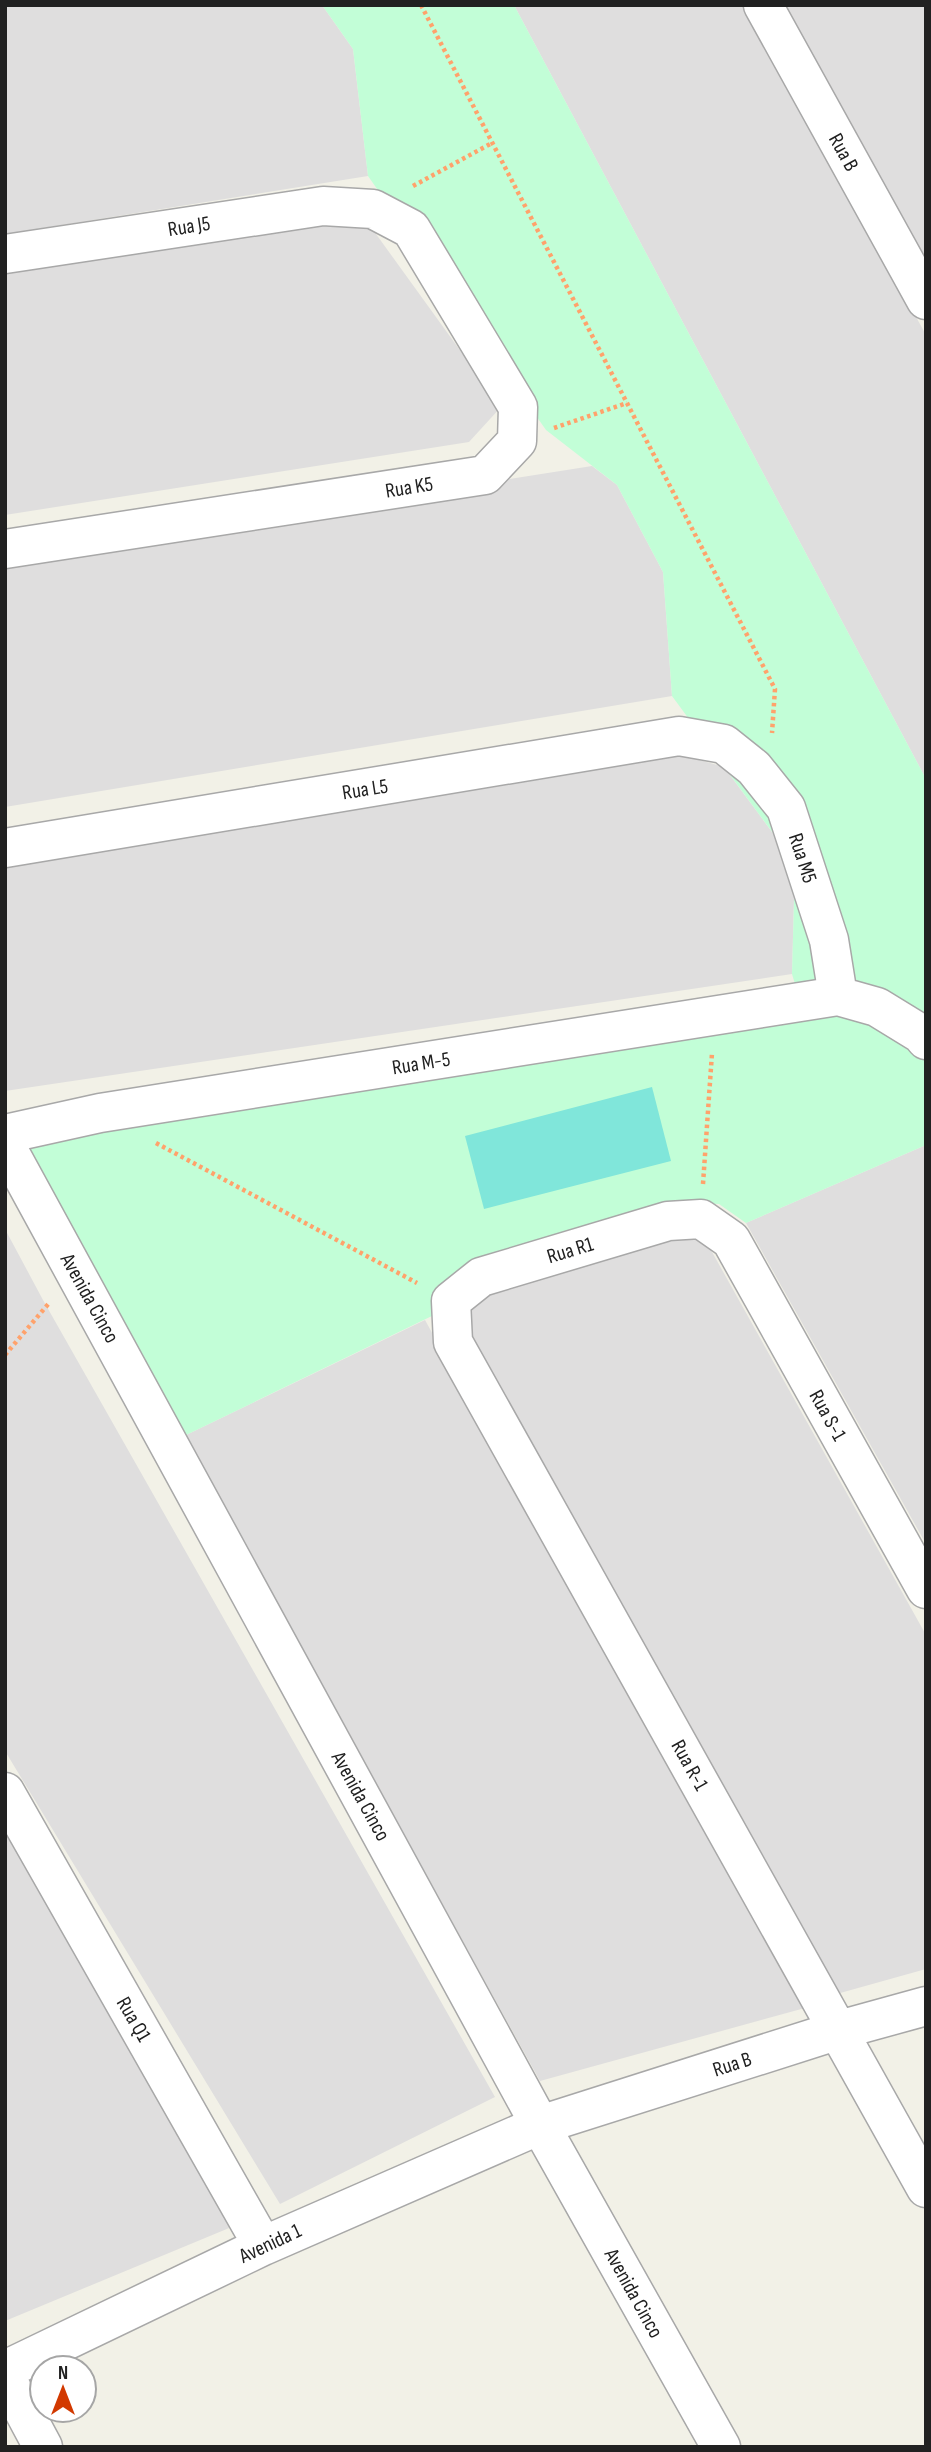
<svg xmlns="http://www.w3.org/2000/svg" width="931" height="2452" viewBox="0 0 931 2452" font-family="'Sofia Sans Condensed',sans-serif">
	<style>
		.residential { fill: #dfdede }
		.park { fill: #c2fed7 }
		.pitch { fill: #80e6da }
		.lines { fill: none; stroke-linecap: round; stroke-linejoin: round }
		.minor-casing { stroke: #a8a8a8; stroke-width: 41 }
		.tertiary-casing { stroke: #a8a8a8; stroke-width: 41 }
		.path { stroke: #ffa26b; stroke-width: 4.5; stroke-dasharray: 3.5 3.5; stroke-linecap: butt }
		.minor { stroke: #fff; stroke-width: 38 }
		.tertiary { stroke: #fff; stroke-width: 38 }
		.labels { text-anchor: middle; stroke-width: 5; stroke-linejoin: round; paint-order: stroke }
		.street-label { font-size: 21px; fill: #212121; stroke: #fff }
	</style>
	<rect width="100%" height="100%" fill="#f2f1e7"/>
	<!-- residential -->
	<path class="residential" d="M5 5H322L353 49 368 176 5 234Z
		M514 5H744L926 335V779Z
		M780 5H926V268Z
		M363 216 501 407 469 442 5 515V272Z
		M592 466 617 485 663 572 672 696 5 807V558Z
		M675 753 724 767 795 863 792 974 5 1091V863Z
		M926 1145V1544L746 1223Z
		M5 1229 43 1300 495 2097 280 2204 5 1751Z
		M685 1232 707 1243 926 1635V1969L833 1995 461 1329 482 1288Z
		M425 1320 805 2008 540 2081 184 1436Z
		M5 1821 234 2226 5 2321Z"/>
	<!-- park -->
	<path class="park" d="M322 5H514L926 779V1145L746 1223 719 1204 696 1203 434 1315 184 1436 19 1145 806 1021 792 974 795 863 672 696 663 572 617 485 546 430 368 176 353 49Z"/>
	<!-- pitch -->
	<path class="pitch" d="M652 1087 671 1161 484 1209 465 1136Z"/>
	<g class="lines">
		<!-- minor casing -->
		<g class="minor-casing">
			<path id="minor" d="M763 5 926 300
				M5 254 323 206 373 209 411 229 518 407 517 441 485 475 5 549
				M5 848 679 736 724 744 754 768 786 808 829 940 838 996
				M5 1134 100 1113 838 996 877 1007 921 1034 926 1040
				M926 1589 731 1240 701 1219 668 1221 481 1277 451 1301 453 1342 926 2188
				M5 1792 263 2246
				M5 2370 263 2246 540 2125 839 2030 926 2006
				M5 2376 43 2447"/>
		</g>
		<!-- tertiary casing -->
		<g class="tertiary-casing">
			<path id="tertiary" d="M5 1144 540 2125 721 2447"/>
		</g>
		<!-- path -->
		<path class="path" d="M421 5 775 689 772 733
			M413 186 492 143
			M554 428 627 403
			M156 1143 417 1283
			M703 1184 712 1053
			M5 1355 50 1302"/>
		<!-- minor -->
		<use href="#minor" class="minor"/>
		<!-- tertiary -->
		<use href="#tertiary" class="tertiary"/>
	</g>
	<g class="labels">
		<!-- street labels -->
		<g class="street-label">
			<text transform="translate(844 152) rotate(61)" y="7">Rua B</text>
			<text transform="translate(189 226) rotate(-9)" y="7">Rua J5</text>
			<text transform="translate(409 487) rotate(-9)" y="7">Rua K5</text>
			<text transform="translate(365 789) rotate(-9)" y="7">Rua L5</text>
			<text transform="translate(803 858) rotate(72)" y="7">Rua M5</text>
			<text transform="translate(421 1063) rotate(-9)" y="7">Rua M-5</text>
			<text transform="translate(570 1250) rotate(-17)" y="7">Rua R1</text>
			<text transform="translate(90 1298) rotate(61)" y="7">Avenida Cinco</text>
			<text transform="translate(828 1415) rotate(61)" y="7">Rua S-1</text>
			<text transform="translate(690 1765) rotate(61)" y="7">Rua R-1</text>
			<text transform="translate(361 1796) rotate(61)" y="7">Avenida Cinco</text>
			<text transform="translate(134 2019) rotate(60)" y="7">Rua Q1</text>
			<text transform="translate(732 2064) rotate(-18)" y="7">Rua B</text>
			<text transform="translate(270 2243) rotate(-25)" y="7">Avenida 1</text>
			<text transform="translate(634 2293) rotate(61)" y="7">Avenida Cinco</text>
		</g>
	</g>
	<!-- border -->
	<rect width="931" height="2452" fill="none" stroke="#212121" stroke-width="14"/>
	<!-- north arrow -->
	<g transform="translate(63 2389)"><circle r="33" fill="#ffffff" stroke="#a6a6a6" stroke-width="2"/>
	<path d="M0-5L12 26L0 18L-12 26Z" fill="#d23900"/>
	<text y="-10" font-size="19" font-weight="bold" text-anchor="middle" fill="#212121">N</text>
	</g>
</svg>
